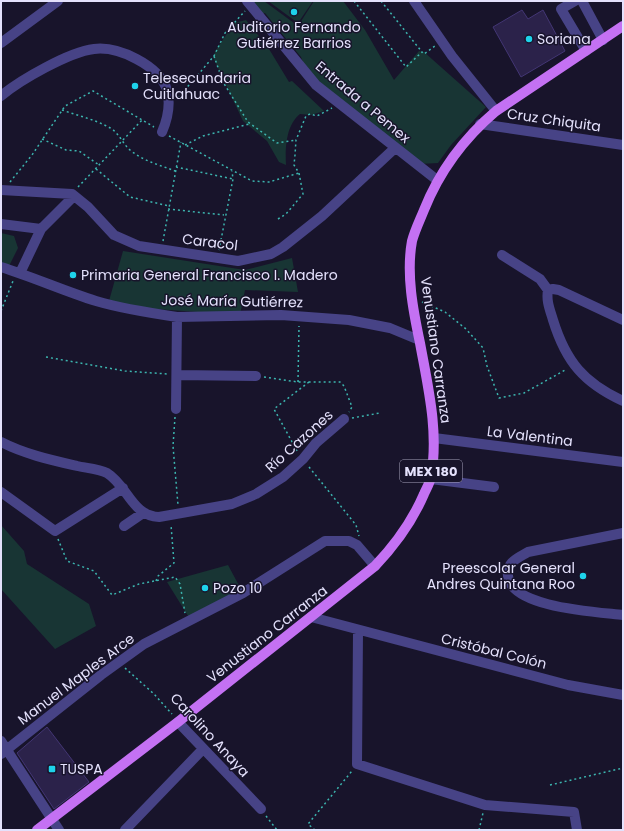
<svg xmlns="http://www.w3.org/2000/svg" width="624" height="831" viewBox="0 0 624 831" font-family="Poppins,sans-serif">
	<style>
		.green { fill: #183534 }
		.building { fill: #2b224a; stroke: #433674 }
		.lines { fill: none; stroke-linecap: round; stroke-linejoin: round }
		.path { stroke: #3cb5af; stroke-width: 1.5; stroke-dasharray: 2 3; stroke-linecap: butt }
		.minor { stroke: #474386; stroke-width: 10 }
		.major { stroke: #c471f3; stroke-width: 10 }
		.poi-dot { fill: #1ed3eb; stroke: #18142b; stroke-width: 1.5 }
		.labels { text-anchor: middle; stroke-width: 3; stroke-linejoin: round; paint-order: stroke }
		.shield { fill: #18142b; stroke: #a7a4bd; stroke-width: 1 }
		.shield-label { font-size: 13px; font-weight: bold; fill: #e4e1fc }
		.poi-label { font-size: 14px; fill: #e4e1fc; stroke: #18142b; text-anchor: start }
		.street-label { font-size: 14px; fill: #e4e1fc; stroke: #18142b }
	</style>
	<rect width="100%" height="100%" fill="#18142b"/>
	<!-- green -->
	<path class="green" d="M245 1H264L298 26 314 1H343L365 30 394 80 419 51 424 52 486 107 451 145 438 163 419 164 307 73 301 57 265 13 259 15Z
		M268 1H313L298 23Z
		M246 20 269 49 289 82 292 81 324 111 311 115 300 114C286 125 285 148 286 165L279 162 267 141 243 121 213 57 216 50 234 23Z
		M1 233 14 236 18 248 7 270 1 268Z
		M123 251 245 270 292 258 298 292 245 290 240 315 127 307 109 301Z
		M1 525 24 551 27 564 89 604 96 626 55 649 1 589Z
		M228 565 243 593 190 619 167 582Z"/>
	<!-- building -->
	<path class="building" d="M522 10 528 19 543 10 565 51 521 77 493 27Z
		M47 727 89 782 54 809 17 753Z"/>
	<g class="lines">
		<!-- path -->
		<path class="path" d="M354 1 406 67 422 52 424 54 435 46
			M381 1 422 52
			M214 56 223 82 248 122 277 143 296 140
			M178 98 214 56 225 33 245 11
			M62 110C79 116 97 120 112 129 120 135 123 144 130 150 143 161 160 165 175 171
			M169 136 252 181 269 182 299 173
			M42 139 66 150 79 151 99 165
			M185 145 203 136 249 124
			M176 167 233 179
			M96 169 130 197 169 206
			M10 182 32 155 65 106 93 91 154 127
			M78 187 143 119
			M168 209 224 215
			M278 219 286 214 303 194 299 173 294 165 295 155 296 140 306 116 310 114 317 116 332 108
			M163 241 181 142
			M219 250 233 179 232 171
			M422 302 445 312 466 329 483 348 487 366 499 398 524 393 567 369
			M1 311 13 281
			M46 357 125 371 167 374
			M264 377 298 382H340L344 386 352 407 349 412
			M298 382 299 326
			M175 417 173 446 178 505
			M352 418 380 413
			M297 451 274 409 309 382
			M309 467 356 525 359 536
			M58 539 67 561 94 571 112 595 139 584 175 577 180 584 185 613
			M156 581 158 576 174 563 171 525
			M125 668 154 694 172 714
			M550 785 623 768
			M266 816 277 830
			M315 830 308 824 352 771
			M479 830 483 813"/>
		<!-- minor -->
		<path class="minor" d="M247 1 316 85 437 180
			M414 1 452 56 496 111
			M575 1 561 9 586 51
			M582 1 603 40
			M1 43 58 1
			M1 96C20 80 69 52 94 49 118 46 159 65 167 90 171 105 168 118 162 132
			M480 124 623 145
			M1 190 72 194 88 207 114 235 139 246 238 261 271 254 283 247 322 216 395 148
			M1 224 41 229
			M502 255 540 279 548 290
			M1 267C33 277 64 291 96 301 123 309 150 313 177 317L281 315 349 320 390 328 419 340
			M20 273 41 229 74 196
			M548 290C546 301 550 310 553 320 566 362 584 383 623 401
			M548 290 553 289 559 290 623 320
			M177 375 256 376
			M176 409 177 317
			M434 438 623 462
			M1 442C24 454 51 460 77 466 86 468 99 469 107 473 128 486 132 516 159 517L232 504 256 494 283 477 303 459 316 443 344 419
			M431 479 494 487
			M1 492 55 531 123 488
			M124 526 143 513
			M623 533 528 552C518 558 506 562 508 576 511 608 598 612 623 615
			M311 617 568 685 623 695
			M358 631 357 764 485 805 574 812 577 830
			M178 722 261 809
			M1 741 59 830
			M1 754 101 675 144 644 243 593 325 541H349L357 545 375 566
			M125 830 203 749"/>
		<!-- major -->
		<path class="major" d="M37 830 178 722 375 566C396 544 412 522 424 494 426 489 430 483 431 477 439 432 428 387 420 343 413 310 406 274 412 241 415 230 420 220 424 210 440 170 463 139 496 111L623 26"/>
	</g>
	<!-- markers -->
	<g class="poi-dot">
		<circle cx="294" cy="12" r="4"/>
		<circle cx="529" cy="39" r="4"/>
		<circle cx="135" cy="86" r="4"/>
		<circle cx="73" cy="275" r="4"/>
		<circle cx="583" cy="576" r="4"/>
		<circle cx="205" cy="588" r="4"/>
		<rect x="48" y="765" width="8" height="8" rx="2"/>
	</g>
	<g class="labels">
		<!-- shield labels -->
		<rect class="shield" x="400" y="460" width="62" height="22" rx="3"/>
		<g class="shield-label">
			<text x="431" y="476">MEX 180</text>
		</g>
		<!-- poi labels -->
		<g class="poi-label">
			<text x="294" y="32" text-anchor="middle">Auditorio Fernando<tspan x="294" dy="16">Gutiérrez Barrios</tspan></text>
			<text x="537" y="44">Soriana</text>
			<text x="143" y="83">Telesecundaria<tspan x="143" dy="16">Cuitlahuac</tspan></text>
			<text x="81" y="280">Primaria General Francisco I. Madero</text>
			<text x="575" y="573" text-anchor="end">Preescolar General<tspan x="575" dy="16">Andres Quintana Roo</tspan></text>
			<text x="213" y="593">Pozo 10</text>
			<text x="60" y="774">TUSPA</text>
		</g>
		<!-- street labels -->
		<g class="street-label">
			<text transform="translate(363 102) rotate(40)" y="5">Entrada a Pemex</text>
			<text transform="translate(554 120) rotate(8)" y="5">Cruz Chiquita</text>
			<text transform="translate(210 242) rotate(7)" y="5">Caracol</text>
			<text transform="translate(232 301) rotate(1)" y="5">José María Gutiérrez</text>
			<text transform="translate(436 350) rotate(82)" y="5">Venustiano Carranza</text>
			<text transform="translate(530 436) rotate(7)" y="5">La Valentina</text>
			<text transform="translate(299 441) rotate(-42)" y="5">Río Cazones</text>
			<text transform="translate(267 634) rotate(-38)" y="5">Venustiano Carranza</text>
			<text transform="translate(494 651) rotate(14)" y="5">Cristóbal Colón</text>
			<text transform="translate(76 679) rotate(-37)" y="5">Manuel Maples Arce</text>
			<text transform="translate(210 735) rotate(47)" y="5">Carolino Anaya</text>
		</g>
	</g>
	<!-- border -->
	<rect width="624" height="831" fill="none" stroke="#e4e1fc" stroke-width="4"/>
</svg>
